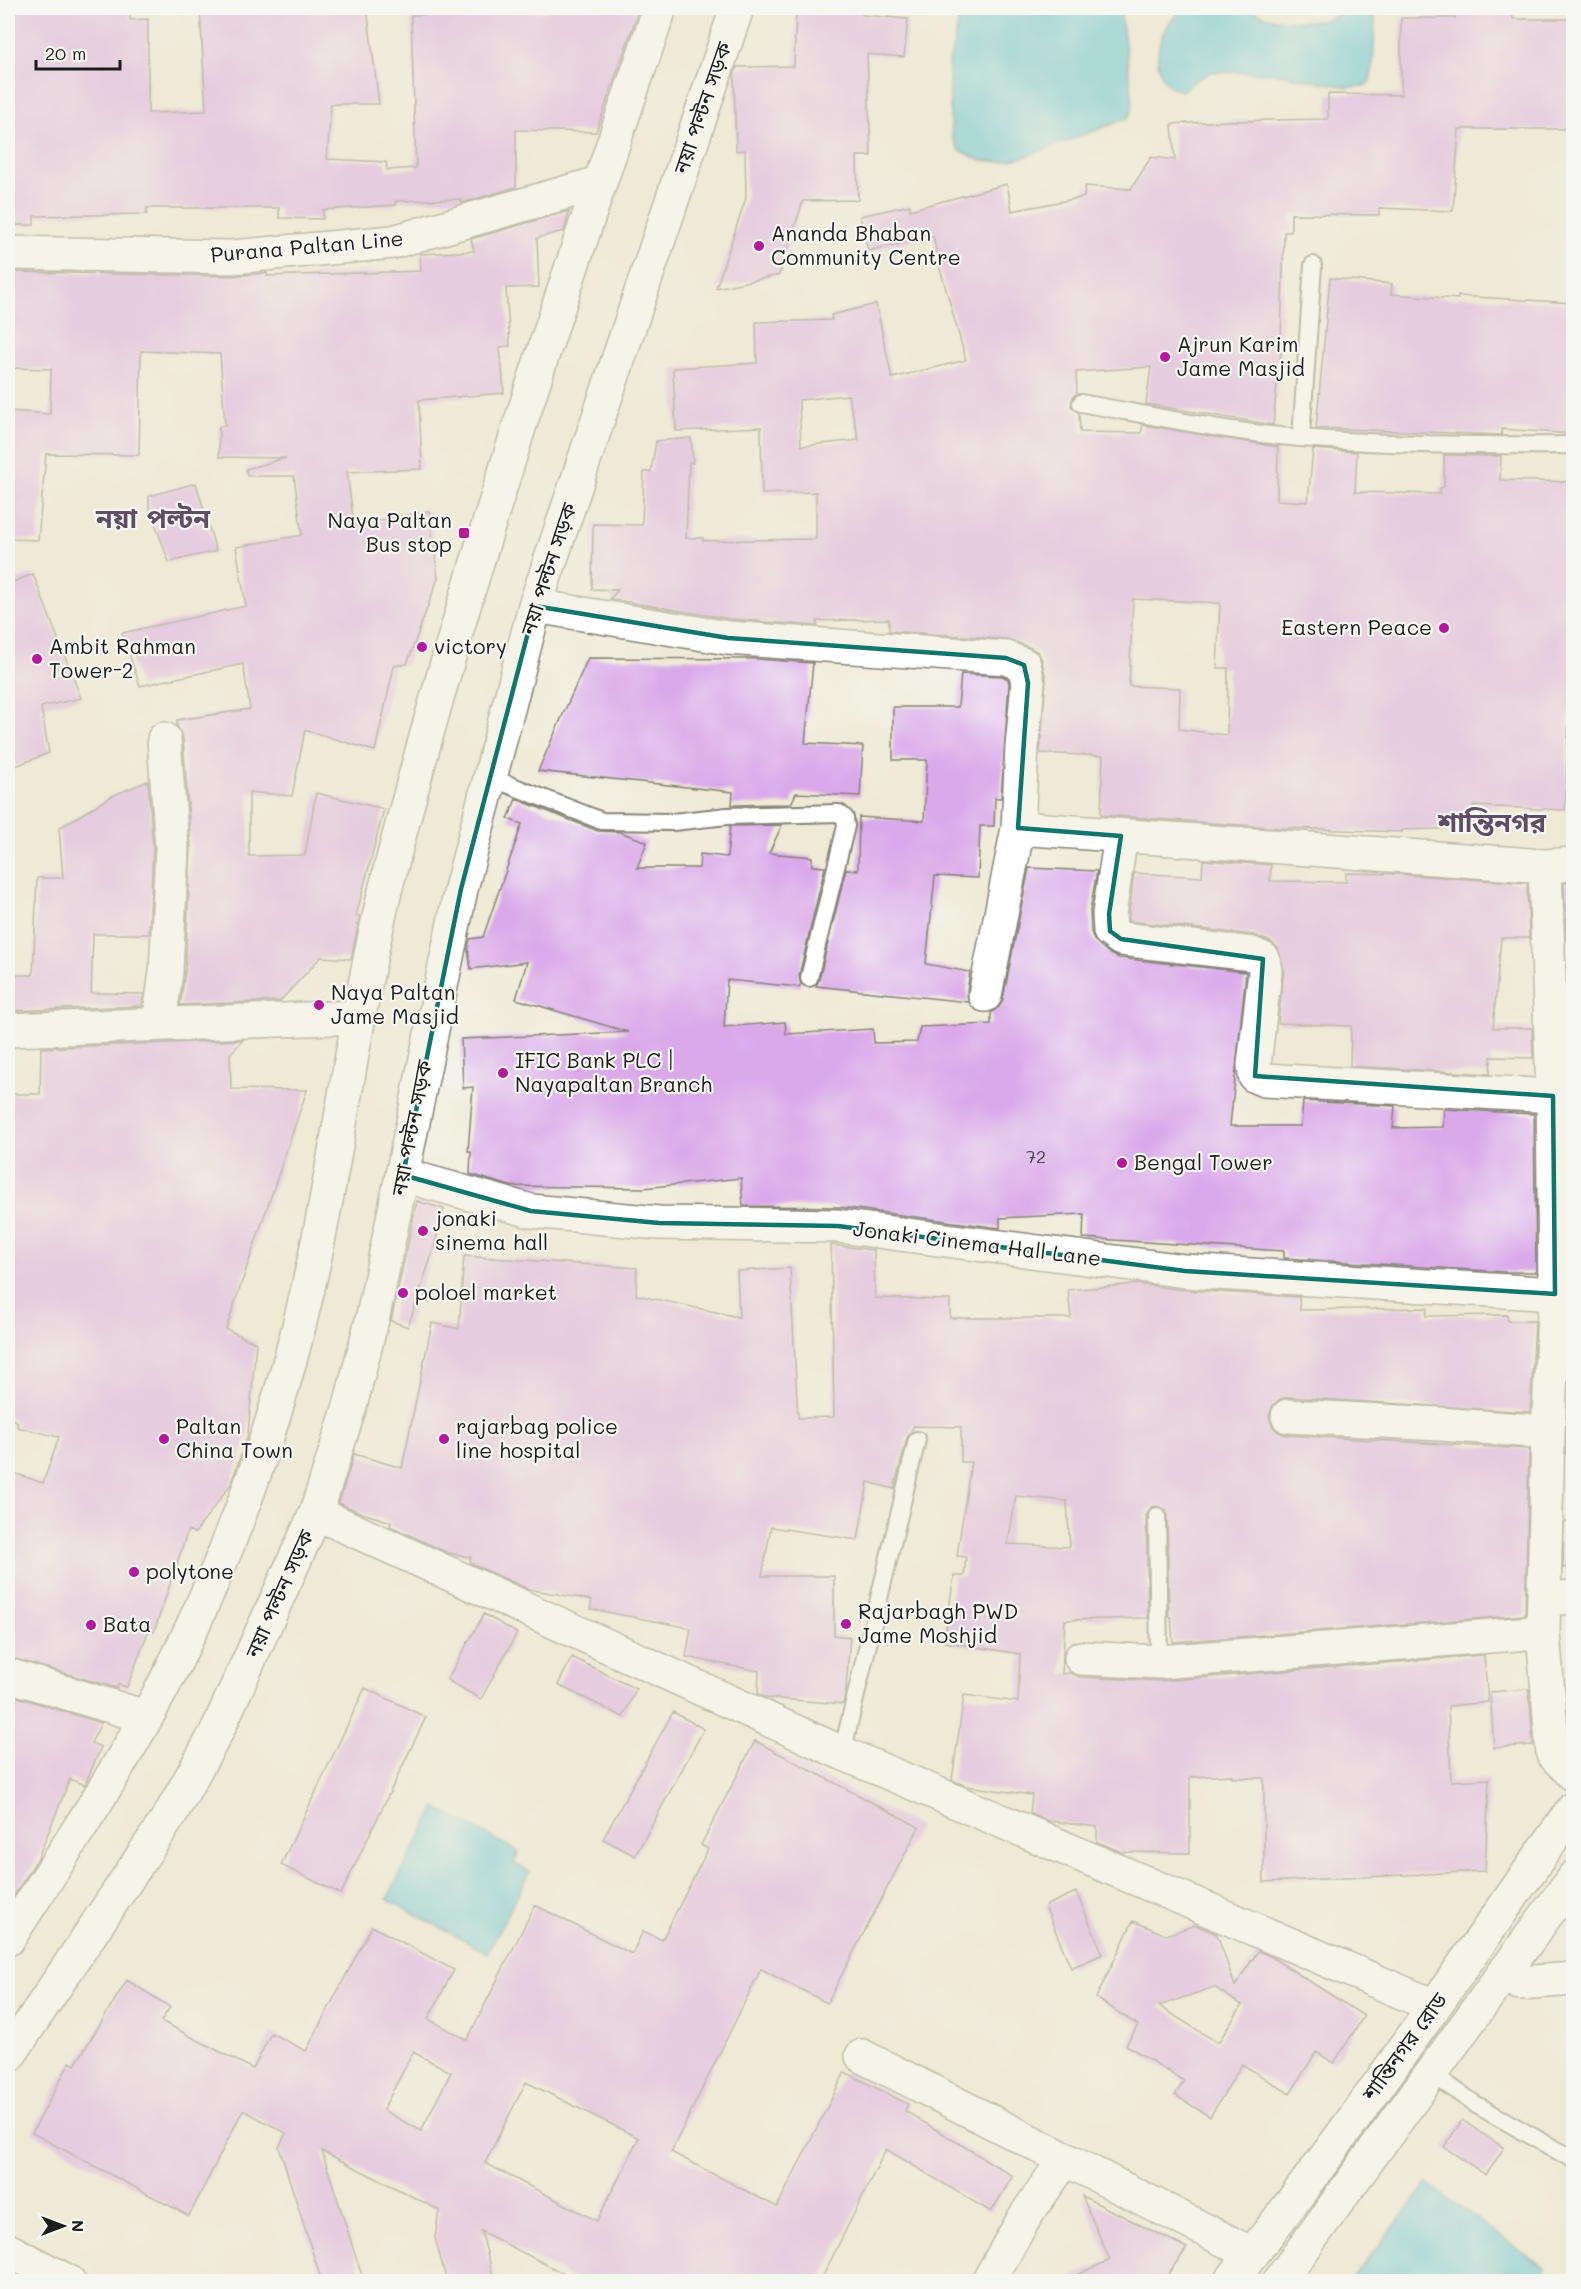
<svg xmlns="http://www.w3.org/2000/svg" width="1581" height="2289" viewBox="0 0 1581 2289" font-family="Mali,'Noto Sans Bengali',sans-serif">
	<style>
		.water { fill: #5dc6d9; stroke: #3c717a; stroke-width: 1.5 }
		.building { fill: #daa9ea; fill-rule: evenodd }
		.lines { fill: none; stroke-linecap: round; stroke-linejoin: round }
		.service-casing { stroke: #868378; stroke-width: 20 }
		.minor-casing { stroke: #868378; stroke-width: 36 }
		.secondary-casing { stroke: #868378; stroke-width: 36 }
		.primary-casing { stroke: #868378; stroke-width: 36 }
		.service { stroke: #fff; stroke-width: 16 }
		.minor { stroke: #fff; stroke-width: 33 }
		.secondary { stroke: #fff; stroke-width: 33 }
		.primary { stroke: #fff; stroke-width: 33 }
		.marked { fill: none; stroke: #0f766e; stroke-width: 4.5; stroke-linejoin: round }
		.poi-dot { fill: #b5179e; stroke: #f6f6f2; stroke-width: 2 }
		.labels { text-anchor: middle; stroke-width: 4.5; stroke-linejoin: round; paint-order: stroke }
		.number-label { font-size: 18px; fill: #4c3f50 }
		.street-label { font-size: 21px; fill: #1c1c1c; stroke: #f6f6f2 }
		.poi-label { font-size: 21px; fill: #1c1c1c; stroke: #f6f6f2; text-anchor: start }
		.district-label { font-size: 27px; font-weight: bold; fill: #5e4d64; stroke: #f6f6f2 }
	</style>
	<rect width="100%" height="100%" fill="#f6f6f2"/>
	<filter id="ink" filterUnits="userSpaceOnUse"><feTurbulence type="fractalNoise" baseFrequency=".0167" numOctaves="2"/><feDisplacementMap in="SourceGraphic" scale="12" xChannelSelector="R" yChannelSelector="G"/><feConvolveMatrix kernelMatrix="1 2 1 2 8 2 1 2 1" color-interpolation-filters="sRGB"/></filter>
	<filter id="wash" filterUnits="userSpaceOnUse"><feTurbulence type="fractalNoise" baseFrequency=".008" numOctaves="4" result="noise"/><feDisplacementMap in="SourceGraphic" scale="24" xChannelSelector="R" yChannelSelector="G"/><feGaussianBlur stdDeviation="1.35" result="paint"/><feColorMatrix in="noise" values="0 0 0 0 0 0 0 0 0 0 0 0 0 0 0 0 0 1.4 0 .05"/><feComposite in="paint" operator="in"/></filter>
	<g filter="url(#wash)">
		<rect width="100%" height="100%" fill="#efead5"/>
		<!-- water -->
		<path class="water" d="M962 8H1120L1132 93C1133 103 1134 112 1126 119L1025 157 1002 162 979 160 959 150 952 136 950 116 949 62Z
			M1186 8H1246L1267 17 1287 21H1322L1348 10 1361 9 1370 10 1375 18 1373 67 1370 81 1365 86 1348 87 1273 73 1212 72 1196 80 1182 91C1154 87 1153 48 1166 28 1171 20 1179 12 1186 8Z
			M436 1807 519 1852 514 1863 530 1872 487 1953 387 1899Z
			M1428 2184 1545 2268 1535 2281H1350Z"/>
		<g id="blocks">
			<!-- building -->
			<path class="building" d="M8 8H130V20L148 19V113L206 111 200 8H367L379 104H331L327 159 386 162 387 170 416 168 411 15 549 11V8H602L639 10 596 132 516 130V187L462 203 461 199 395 201 396 205 323 210V219L279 218V208H147V214L34 216V225H8Z
				M796 8H862V15L908 19 904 57 867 54 871 156H857L858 200 803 201 779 275 716 288 746 198 745 150 736 151 734 75 737 67 794 66Z
				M1455 8H1512L1513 19H1574V129H1459L1453 211 1379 208V215L1291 214V232H1284L1280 374H1278L1273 425 1146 404 1151 367 1076 372 1077 393 1073 397 1071 406 1079 413 1080 432 1141 433 1143 425 1278 447 1277 500 1308 502 1313 449 1357 452 1355 492 1440 494V488L1444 487V455L1501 456 1500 480 1574 482V712H1569L1565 810 1473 806 1472 828 1402 830V832L1282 828 1101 815 1103 756 1040 753 1046 679 1042 660 1038 652 1031 648 1007 639 889 631V619L817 621V626L730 619 610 599 618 590 592 589 593 524 642 525 644 472H651L656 441 691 438 693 463 689 462 686 538H703V541L816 539V492L762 494 761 427 676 431 673 368 757 363 756 322 832 320 831 315 876 304 892 378 966 360 940 268 933 236 868 251 860 216 910 205V210L1007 184 1012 211 1084 197 1085 186 1131 189 1151 157 1175 160 1172 124 1226 121 1328 119V94L1401 95V18H1455ZM848 395 859 440 801 446 799 400ZM1133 599 1220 603 1217 668H1228L1227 735 1179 729 1180 688 1129 686Z
				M569 211 564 231 537 238 539 287 506 288 510 346 500 347 504 393 419 400 422 469 347 472 354 525 429 511 438 578 407 664 394 666 375 751 305 730 292 796 249 792V856L305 855 316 793 384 809 356 916H360L351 959 321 957 280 1001 180 1005 185 973 191 847 183 738 177 726V720L250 709 243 664 140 686 122 633 246 606 236 547 302 535 294 476H247L246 469 286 458 219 457V426H225L220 354 141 351 139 455 46 454 38 540 8 539V411L50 414 51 369 8 368V272L232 276 267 273V276L421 271 420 254 474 251 471 239Z
				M1330 278 1392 284 1391 294 1458 299V296L1574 303V434L1502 429V435L1316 428Z
				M196 483 216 551 169 562 149 506V496Z
				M33 574 81 698 41 707 49 753 8 769V584Z
				M588 658 757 659 813 663 805 743 863 746 860 796 796 793 791 804 732 805 733 792 538 771Z
				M961 674 1002 676 1008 679 1009 684 1001 798H995L994 826H980L978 878 935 876 926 964 970 972 967 991 968 1002 816 986 819 980 846 869 858 870 859 817 924 821 927 760H893V707H958Z
				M148 781 153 848 149 934H93L91 993 144 994 142 1006 8 1011V975H33L37 878H63L59 828 112 796Z
				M516 799 598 831 620 832 647 842 637 868H699L700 854 727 857 730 826 782 825 769 853 812 857V866L825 867 799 976 801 984 799 987 727 980 724 1027 785 1022 786 1034 873 1029 874 1043 917 1042 920 1027 991 1024V1013L999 1007 1003 999 1029 868 1097 871 1090 911 1091 932 1094 940 1110 954 1119 958 1246 972 1230 1126H1301L1303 1101 1395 1106 1393 1128 1443 1127 1444 1109 1534 1114 1536 1272H1505L1284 1258V1251L1083 1238 1084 1214 1000 1218V1228L840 1207 743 1206 741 1178 643 1188 510 1186 470 1174 471 1152 468 1151 473 1087 463 1088 461 1039 628 1032 516 999 527 962 471 969 468 949 470 939 483 937 522 824 508 819Z
				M1203 860 1271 865 1270 881 1346 882V873L1395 874 1527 883 1529 938H1501L1493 1028H1532L1533 1058 1491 1057 1490 1074 1350 1066 1351 1026 1278 1023 1284 969 1278 948 1271 942 1254 935 1128 921 1134 873 1202 877Z
				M1564 883H1574V939H1566Z
				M1569 1029H1574V1059H1570Z
				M243 1040 230 1054 231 1089 307 1090 226 1329 256 1343 248 1434 231 1484 195 1533 188 1530 154 1632 149 1630 127 1687 118 1685 117 1688 8 1657V1471L43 1483 59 1437 17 1427 18 1422 8 1417V1094H40L41 1048Z
				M1572 1114H1574L1573 1179Z
				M417 1201 444 1209 432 1254 408 1327 391 1321Z
				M831 1245 874 1250 875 1298 950 1300V1318H1071L1068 1290 1137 1284 1184 1290 1299 1297 1300 1310 1427 1308 1426 1316 1507 1315 1508 1321H1535L1530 1412 1289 1397 1280 1399 1273 1405 1269 1416 1272 1425 1277 1431 1287 1435 1529 1449 1525 1615 1173 1642 1171 1617H1169L1167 1516 1166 1510 1157 1506 1151 1507 1146 1516 1148 1618 1065 1620 1062 1674 1070 1673 1080 1677 1160 1681 1484 1655 1488 1702 1448 1706 1451 1781 1489 1779 1485 1871 1264 1882V1778H1232V1775L1190 1777V1853L1122 1852 1097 1842V1827L1049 1821 1030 1813 1032 1795 966 1786 952 1780 964 1695 1018 1702 1020 1654 944 1642 954 1576H964L966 1557 957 1556 971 1462H961V1427L914 1426 907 1438 894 1489 868 1482 858 1540 771 1527 762 1576H834V1635L850 1637 846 1689 843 1704 767 1698 758 1694 759 1671 686 1657 691 1628 590 1609 592 1600 528 1589 470 1563 471 1557 448 1553 390 1526 391 1522 362 1513 339 1503 354 1454 402 1468 432 1323 459 1329 464 1256 637 1268 636 1295 739 1317 737 1271 790 1268 798 1418 834 1417ZM1016 1496 1067 1501 1070 1547 1008 1544Z
				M1567 1431H1574V1454H1566Z
				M1574 1521V1567L1563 1568 1564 1522Z
				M484 1614 517 1633 481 1699 447 1680Z
				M572 1657 636 1689 623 1717 558 1685Z
				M1574 1686V1729L1570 1733 1566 1687Z
				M365 1688 426 1717 341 1894 281 1865Z
				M1529 1689 1533 1745 1494 1748 1490 1692Z
				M8 1694 101 1723 91 1743 101 1747 85 1785 70 1779 38 1858 8 1905Z
				M673 1712 704 1729 635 1856 603 1839Z
				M755 1741 919 1827 827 2003 761 1969 671 2152 777 2207 845 2072 908 2104 905 2111 1013 2176 991 2212 886 2149 820 2282H580L481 2231 495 2282H447L435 2238 439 2210 322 2151 364 2282H322L279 2147 286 2133 243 2110 189 2216 32 2133 70 2062 75 2065 127 1980 170 2007 161 2021 253 2069 271 2033 306 2051 372 1926 454 1970 428 2019 467 2040 535 1905 632 1954 643 1931 662 1940 708 1849 701 1845ZM413 2052 451 2072 421 2131 383 2110ZM526 2082 639 2138 597 2221 485 2163Z
				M1076 1892 1103 1954 1071 1968 1045 1906Z
				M1133 1921 1166 1935 1196 1925 1217 1934 1235 1986 1258 1951 1270 1956 1364 2016 1334 2063 1316 2052 1290 2094 1242 2064 1210 2117 1175 2095 1184 2081 1126 2045 1138 2025 1096 1998ZM1214 1987 1242 2005 1218 2043 1159 2006Z
				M1462 2120 1504 2148 1486 2175 1444 2147Z
				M1082 2196 1187 2248 1162 2282H1060L1110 2260Z"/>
		</g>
	</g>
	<g filter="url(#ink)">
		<use href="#blocks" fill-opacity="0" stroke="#868378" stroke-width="1.5"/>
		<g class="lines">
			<!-- service casing -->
			<g class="service-casing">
				<path id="service" d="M1081 403C1154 416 1227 432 1301 438 1391 445 1483 446 1574 445
					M1301 438 1313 265
					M489 777 602 821 673 822 727 816 839 813 845 818 846 826 809 978
					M1157 1516 1159 1662
					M842 1753 917 1440
					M1431 2073 1475 2104 1574 2160"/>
			</g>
			<!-- minor casing -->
			<g class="minor-casing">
				<path id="minor" d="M8 253 232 257 393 242 599 183
					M535 606 728 638 1006 658 1024 665 1028 683 1022 747 1018 828 985 995
					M1018 828 1545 866 1574 864
					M1121 836 1109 914 1110 931 1121 939 1252 954 1263 959 1265 972 1254 1065 1255 1076 1264 1080 1553 1096
					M1545 866 1553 1096 1555 1294 1548 1432 1543 1632 1553 1754 1574 1775
					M159 1024 166 972 172 848 164 739
					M8 1030 359 1017
					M403 1175 531 1211 659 1223 838 1226 1185 1271 1555 1294
					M1288 1416 1439 1424 1548 1432
					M316 1513 842 1753 1434 2006
					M1544 1599 1574 1597
					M1081 1658 1159 1662 1543 1632
					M8 1675 146 1717
					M1505 1971 1519 1983 1574 1979
					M862 2056 1252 2254
					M988 2282 1026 2215 1065 2159"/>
			</g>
			<!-- secondary casing -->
			<g class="secondary-casing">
				<path id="secondary" d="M1230 2282C1352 2129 1461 1967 1574 1808
					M1279 2282 1574 1877"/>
			</g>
			<!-- primary casing -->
			<g class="primary-casing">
				<path id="primary" d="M8 1939C67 1847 130 1755 178 1657 221 1568 258 1473 285 1378 334 1210 348 1033 392 863 467 574 562 290 660 8
					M8 2057 170 1815 216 1733 316 1513 350 1406 373 1316 461 889 535 606 737 8
					M8 2250 69 2282"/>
			</g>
			<!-- service -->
			<use href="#service" class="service"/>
			<!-- minor -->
			<use href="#minor" class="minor"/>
			<!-- secondary -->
			<use href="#secondary" class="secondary"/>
			<!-- primary -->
			<use href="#primary" class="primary"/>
		</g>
	</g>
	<!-- marked area -->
	<path d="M0 0H1581V2289H0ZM535 606 728 638 1006 658 1024 665 1028 683 1018 828 1121 836 1109 914 1110 931 1121 939 1263 959 1255 1076 1553 1096 1555 1294 1185 1271 838 1226 659 1223 531 1211 403 1175 461 889Z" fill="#efead5" fill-opacity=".55" fill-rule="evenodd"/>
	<path class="marked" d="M535 606 728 638 1006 658 1024 665 1028 683 1018 828 1121 836 1109 914 1110 931 1121 939 1263 959 1255 1076 1553 1096 1555 1294 1185 1271 838 1226 659 1223 531 1211 403 1175 461 889Z"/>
	<!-- markers -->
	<g class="poi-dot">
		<circle cx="759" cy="246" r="6"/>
		<circle cx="1165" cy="357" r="6"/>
		<rect x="458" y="527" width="12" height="12" rx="3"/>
		<circle cx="1444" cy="628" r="6"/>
		<circle cx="422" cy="647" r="6"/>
		<circle cx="37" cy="659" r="6"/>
		<circle cx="319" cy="1005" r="6"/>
		<circle cx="503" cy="1073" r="6"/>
		<circle cx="1122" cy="1163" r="6"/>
		<circle cx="423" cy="1231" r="6"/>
		<circle cx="403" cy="1293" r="6"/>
		<circle cx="164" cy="1439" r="6"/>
		<circle cx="444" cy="1439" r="6"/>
		<circle cx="134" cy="1572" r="6"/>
		<circle cx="846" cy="1624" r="6"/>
		<circle cx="91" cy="1625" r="6"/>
	</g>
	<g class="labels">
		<!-- number labels -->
		<g class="number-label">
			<text x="1036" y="1163">72</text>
		</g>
		<!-- street labels -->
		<g class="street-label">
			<text transform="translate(703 108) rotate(-71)" y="7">নয়া পল্টন সড়ক</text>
			<text transform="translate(307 247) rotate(-5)" y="7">Purana Paltan Line</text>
			<text transform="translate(549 569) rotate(-72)" y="7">নয়া পল্টন সড়ক</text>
			<text transform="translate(412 1128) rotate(-79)" y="7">নয়া পল্টন সড়ক</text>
			<text transform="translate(977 1244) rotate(7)" y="7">Jonaki Cinema Hall Lane</text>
			<text transform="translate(280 1594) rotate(-66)" y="7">নয়া পল্টন সড়ক</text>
			<text transform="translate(1405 2047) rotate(-54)" y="7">শান্তিনগর রোড</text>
		</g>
		<!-- poi labels -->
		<g class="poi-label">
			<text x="771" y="241">Ananda Bhaban<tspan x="771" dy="24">Community Centre</tspan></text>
			<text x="1177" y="352">Ajrun Karim<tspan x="1177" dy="24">Jame Masjid</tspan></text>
			<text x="452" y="528" text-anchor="end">Naya Paltan<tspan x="452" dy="24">Bus stop</tspan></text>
			<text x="1432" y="635" text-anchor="end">Eastern Peace</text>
			<text x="49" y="654">Ambit Rahman<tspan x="49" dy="24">Tower-2</tspan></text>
			<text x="434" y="654">victory</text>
			<text x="331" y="1000">Naya Paltan<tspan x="331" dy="24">Jame Masjid</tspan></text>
			<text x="515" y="1068">IFIC Bank PLC |<tspan x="515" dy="24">Nayapaltan Branch</tspan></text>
			<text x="1134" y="1170">Bengal Tower</text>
			<text x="435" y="1226">jonaki<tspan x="435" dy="24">sinema hall</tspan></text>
			<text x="415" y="1300">poloel market</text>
			<text x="176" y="1434">Paltan<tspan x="176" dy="24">China Town</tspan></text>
			<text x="456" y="1434">rajarbag police<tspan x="456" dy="24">line hospital</tspan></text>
			<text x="146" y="1579">polytone</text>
			<text x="858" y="1619">Rajarbagh PWD<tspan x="858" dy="24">Jame Moshjid</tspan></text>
			<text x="103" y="1632">Bata</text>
		</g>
		<!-- district labels -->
		<g class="district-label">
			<text x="153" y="528">নয়া পল্টন</text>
			<text x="1492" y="832">শান্তিনগর</text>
		</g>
	</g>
	<!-- margin -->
	<rect width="1581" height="2289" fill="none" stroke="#f6f6f2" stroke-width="30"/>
	<!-- north arrow -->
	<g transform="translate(63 2226) rotate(90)" stroke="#f6f6f2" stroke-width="4.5" paint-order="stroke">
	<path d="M0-4.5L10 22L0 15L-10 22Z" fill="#1c1c1c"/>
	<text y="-9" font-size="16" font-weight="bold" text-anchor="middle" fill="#1c1c1c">N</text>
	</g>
	<!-- scale -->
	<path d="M36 60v9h84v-9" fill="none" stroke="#1c1c1c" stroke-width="3"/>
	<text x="45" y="60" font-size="18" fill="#1c1c1c" stroke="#f6f6f2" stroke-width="4.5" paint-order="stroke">20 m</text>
</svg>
